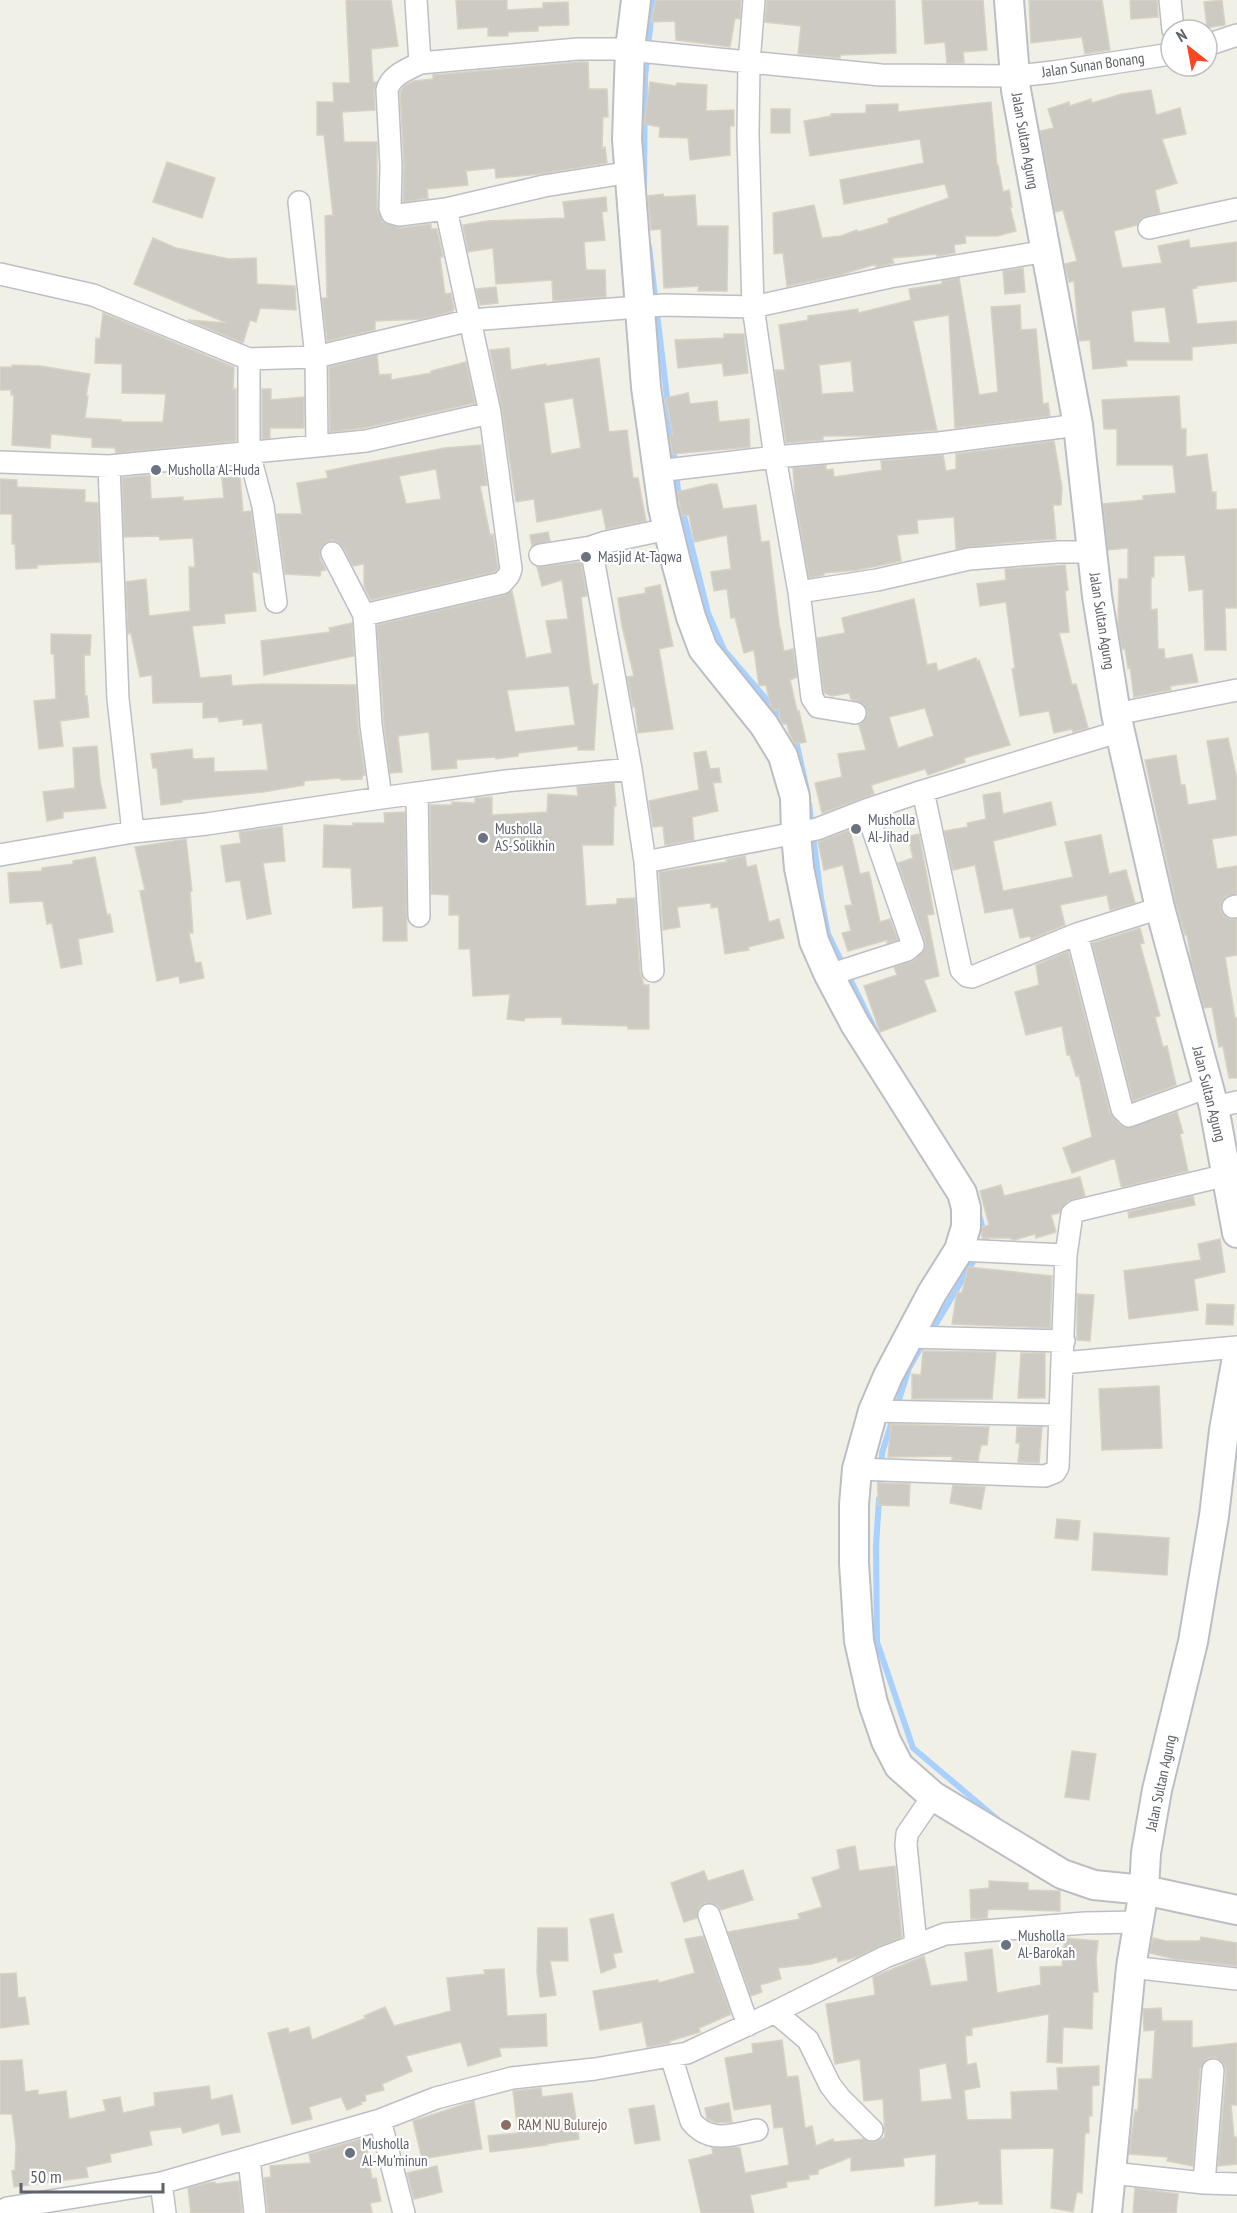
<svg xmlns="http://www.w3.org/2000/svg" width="1237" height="2213" viewBox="0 0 1237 2213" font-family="'PT Sans Narrow',sans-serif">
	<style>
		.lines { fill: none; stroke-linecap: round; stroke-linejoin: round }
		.stream { stroke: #a8d1ff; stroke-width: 6 }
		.building { fill: #cccac3; stroke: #d7d2c3; stroke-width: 1.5; fill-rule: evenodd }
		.street-casing { stroke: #bdbfc6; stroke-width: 24 }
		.secondary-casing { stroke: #bbbec5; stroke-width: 32 }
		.street { stroke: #fff; stroke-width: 21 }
		.secondary { stroke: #fff; stroke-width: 28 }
		.worship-dot { fill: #6b7280; stroke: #fff; stroke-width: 2 }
		.education-dot { fill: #8d6e63; stroke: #fff; stroke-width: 2 }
		.labels { text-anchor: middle; stroke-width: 4.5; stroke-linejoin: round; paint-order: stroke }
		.street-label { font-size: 15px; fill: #5d6168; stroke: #fff }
		.worship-label { font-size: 15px; fill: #5b616d; stroke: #fff; text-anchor: start }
		.education-label { font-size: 15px; fill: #785e54; stroke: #fff; text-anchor: start }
	</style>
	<rect width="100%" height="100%" fill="#f1f0e6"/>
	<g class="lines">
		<!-- stream -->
		<path class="stream" d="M644 188 645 77 653 0
			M649 246 679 498
			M682 508 708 613 724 650 785 721
			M795 736 807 791
			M809 804 821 898 828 934 878 1036
			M978 1211 986 1240 983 1247
			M930 1334 977 1255
			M880 1489 882 1453 909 1368 924 1342
			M879 1499 876 1546 877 1642 913 1748 997 1819"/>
	</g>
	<!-- building -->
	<path class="building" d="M346 0H391L398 46 371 49 373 82H377L374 91 375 110 342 112 344 142H377V208L383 222 400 228 431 224V229H437L443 257H440L445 294 451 293 454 309 453 311 422 319 375 321V330L327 341 322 298H327L325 216 333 215 324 135H317V102H334L333 83H350Z
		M456 0H507V10L543 8V3L568 2 569 25 538 26V31L508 32V36H488V27L458 29Z
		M656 0H741L740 19 735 18 730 47 676 40 675 21 651 22Z
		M767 0H895L896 53 840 55V58L798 54 801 26 765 22Z
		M922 0H983L987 50 963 52 964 63H947L945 42 925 44Z
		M1029 0H1102L1110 50 1085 54 1082 37 1031 43Z
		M1130 0H1157L1158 17 1131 19Z
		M1222 0 1225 25 1207 28 1204 2Z
		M579 62H588L589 89H607L608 117H603L602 148 605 147 607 163 540 174 496 178 495 168 466 171 468 185 427 189 428 198 403 202 404 165 400 92 404 86 414 81 433 79V75Z
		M650 82 676 86 677 83 707 85 706 111 734 110V126H730V155L690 160 688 138 659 137 660 127 644 124Z
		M1151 90 1156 115 1180 108 1186 134 1162 139 1177 183 1155 190 1160 213 1141 218 1137 225 1114 231 1122 268 1162 263 1158 246 1189 240 1190 248 1237 242V281L1197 286V288L1192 289 1197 324 1237 321V343L1192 347V360H1126L1127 366 1093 369 1090 340 1079 341 1074 281 1069 282 1065 264 1077 261 1063 210 1055 212 1040 131 1054 128 1048 109 1069 102 1070 106 1091 99 1092 103 1122 94ZM1165 307 1170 343 1134 342 1131 311Z
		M991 102 997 165H998L1003 192 1009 190 1012 207H1010L1016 231 997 236H965L966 243 954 245 955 253 937 256V254L892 258 894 263 876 267V264L840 275 787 286 783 253 774 254 773 213 814 205 822 238 841 236 857 230 858 232 889 223 888 219 949 198 945 184 844 204 840 180 924 163 920 139 810 156 804 121 831 116V114L866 113V105L898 104V112Z
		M771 109H790V133H771Z
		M167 162 215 178 202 218 153 202Z
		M663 194 664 197 695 195 697 226H728L727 291H698L699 286 664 288 661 229 651 230 648 196Z
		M606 197 607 211 602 212 605 240 584 242 586 270H605L606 297 553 301 552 280 496 284 493 248 468 252 463 225 487 221 565 218 563 202Z
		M153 238 176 248 229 259 256 258 257 284 295 286 296 310 260 308 256 322 250 320 243 343 188 320 227 323 134 284Z
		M1023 268 1025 292 1005 294 1003 271Z
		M959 278 979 395 998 392 991 307 1020 305 1021 330 1036 329 1043 404 1048 403 1050 416 955 428 949 315 913 321 937 430 876 436H823V440L786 443 775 370H785L779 325 808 320V316L858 309V313L911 300 909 289 942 284V281ZM851 361 854 392 822 394 819 365Z
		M496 287 498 303 480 305 476 289Z
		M103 313 234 367 233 389H236V441L116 453 115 448 92 447V438L51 434 50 448 12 445 14 395H11V390H0V367H12V365L40 366 90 374 86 396H88L85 418 121 420V422H163L166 394 122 393V364L95 363 96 338 100 339Z
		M724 334H744L748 373 724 376 722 363 678 368 675 340 724 338Z
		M509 348 511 370 546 364V366L599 358 609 432 627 430 633 478H638L646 521 606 529 602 509 537 522 534 499 516 502 502 410 490 350ZM573 398 581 448 551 454 544 403Z
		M377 355 379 375 391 374V380L431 373V371L466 362 475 403 364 428 330 432 329 367Z
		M262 389H271V400L304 397V428H270V438L262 439Z
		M688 393 690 404 717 401 719 422 749 419 750 447 672 454 670 436H673L666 398Z
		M1179 396 1181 429H1186V457L1207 454 1212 492H1216V510L1237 509V608H1225L1226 650H1205L1203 589 1189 591 1185 555 1154 556V577H1151V610L1157 609 1158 649H1164L1165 659 1192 654 1198 682 1170 686 1171 690 1134 697 1130 667 1128 668 1125 649H1122L1118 626 1119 579H1128V548L1108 550 1103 504 1143 500V496L1176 493 1173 465H1117V429H1104L1102 400Z
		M1054 441 1062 488 1061 505H1053L1056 539 1004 543 956 549 954 517 917 520 918 533 897 535 901 561 858 570 824 573V575L809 578 795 498 793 468 826 465V470L833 469 834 477 882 470 881 461 943 455 946 471 956 469V454Z
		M481 445 487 485 480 486 490 535 493 534 498 568 495 572 371 600 364 587V564L353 566 343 547 338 542 332 540 326 542 321 547 320 558 326 570 321 571 320 576 285 574 277 514H302L297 483 328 478 326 471 360 464 445 448ZM436 469 441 499 406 504 399 476Z
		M150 475 151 499 183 497V501L224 498 222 478 240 477 243 512 251 511 259 573 252 572 256 611 224 614 225 623 192 626 200 678 231 675 232 686 261 684 356 685 358 726 365 775 362 776V779L341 780 340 778 304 781V785L263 792 182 800V802L161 805 157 768H153L151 754 192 749 193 759 214 758V772L268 770 262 723 243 725V719L219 722 218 717 203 718V702L153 703 152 675 140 677 131 633 128 634 126 582 146 579 149 616 190 611 189 567H195L193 538 160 540 159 536 124 537 122 478Z
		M0 479 17 480V487L85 490V502L98 503 100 562 37 565V568L16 569 15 544H12V514H0Z
		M711 484H717L723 509 756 505 761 542 769 541 779 624 784 651 793 649 797 677 790 680 797 711H799L806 742 795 744 789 733 787 724H783L780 720 779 709 773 710 771 708 766 685 759 686 754 650 744 653 735 617 731 618 727 589 714 591 711 572 731 569 727 535 694 542 689 515 682 516 677 492Z
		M548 532 550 541 532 546 530 535Z
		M581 562 587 596 581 597 591 678 593 685 598 684 594 750H578V746L518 753V756L496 759V757L456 760 457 768 432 770 429 732 398 736 402 772 390 773 384 724 377 625 505 595 512 591 526 658 552 653 546 621 568 619 562 580 542 586 537 567ZM569 686 575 725 515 732 507 690Z
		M1065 565 1068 590 1065 591 1069 632 1059 633 1072 685 1076 684 1088 728 1073 732 1072 729 1054 733 1049 711 1020 716 1012 669 1015 668 1006 602 980 606 977 584 1006 580 1005 569Z
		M660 585 673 646 659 649 673 729 638 733 635 707H633L627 677 634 676 622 626 618 598 646 593 645 588Z
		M914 599 927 665 936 663 938 671 976 658 977 661 979 660 1010 745 964 758 965 762 928 775 925 769 871 785 874 794 822 813 815 783 842 777 838 754 866 750 859 725 864 721 868 714 863 704 851 699 849 693 832 696 824 693 817 638 845 633 842 618ZM925 708 934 736 898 748 889 717Z
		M352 623 354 656 264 675 261 641 330 632 329 628Z
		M51 634 91 635 90 655H84L85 696H87L89 717 60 721 63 746 39 749 34 701 56 699 54 654H51Z
		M1228 738 1237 779V835L1212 839 1217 869 1237 866V894L1225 897 1221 904V911L1224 916 1230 919H1237V955L1225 957 1235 1018H1237V1078H1229L1223 1046 1219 1047 1212 1007 1204 1008 1192 964 1187 935H1185L1176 904 1145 760 1176 755 1181 785H1185L1188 805 1217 800 1207 741Z
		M97 746 100 781 106 808 63 812V818L47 821 43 792 75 788 73 748Z
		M706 751 710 769 719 768 721 782 713 783 718 811 692 817 694 840 665 845 663 826 653 827 649 801 699 790 694 753Z
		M614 783 616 806H614L613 845H582L586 906 617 904V899L635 898 640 972 644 985H649V1029H628V1026L562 1024V1017L525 1018 524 1021 507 1019 510 994 473 996 470 949H459V915H449V895L431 894 430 805H452V802L475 803V798L492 797V815L547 812 548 794 578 796 577 787Z
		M1000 792 1003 814 1051 802 1056 825 993 841 1003 891 1073 877 1065 842 1101 835 1109 874 1126 870 1135 903 1110 910 1107 895 1060 905 1065 925 1031 939 1030 936 1020 938 1013 908 985 913 975 865 953 870 944 831 968 827 967 823 986 819 983 795Z
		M405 812 407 941H383V906L353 908 351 868 323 867 324 825 353 826V823H385L384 813Z
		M282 826 285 861 263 863 271 914 247 919 240 880 226 882 221 846 241 843 239 832Z
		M850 830 860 874 869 872 880 922 890 919 898 940 887 943V940L848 951 842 933 851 931 845 906 852 905 843 865 824 870 818 842Z
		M919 834 934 914 927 915 939 976 924 980 936 1011 880 1032 864 986 897 975 894 967 915 960 925 948V941L898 863 913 858 908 836Z
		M186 839 192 891H190L193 933H189L195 963 201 962 204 978 180 983 179 976 157 981 140 891 145 890 135 847Z
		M745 856 747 867 756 865 769 922 779 919 784 938 748 947 749 950 725 954 718 907 711 908V903L677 907 680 927 663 930 659 872 727 862 726 860Z
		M95 857 107 915 110 914 113 932 78 939 82 964 61 968 52 923 47 924 43 901 10 903 8 873 42 871V868L73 864V861Z
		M1140 928 1144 943 1140 944 1160 1016 1155 1017 1163 1047 1167 1046 1176 1085 1133 1101 1092 943Z
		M1068 951 1110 1113 1120 1125 1127 1128 1177 1112 1183 1133 1180 1134 1188 1171 1123 1187 1121 1186 1115 1158 1072 1173 1063 1148 1092 1137 1079 1075 1076 1076 1070 1055H1067L1062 1026 1026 1035 1015 992 1039 985 1036 965Z
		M1080 1177 1085 1196 1068 1201 1059 1213 1051 1215 1056 1232 1036 1238 1035 1234 1014 1240 1009 1238H982V1227L989 1225 980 1191 1001 1185 1004 1196Z
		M1193 1196 1195 1205 1129 1218 1128 1212Z
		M1220 1239 1225 1272 1194 1279 1198 1310 1129 1319 1124 1271 1201 1260 1198 1244Z
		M968 1267 1052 1276 1050 1328 952 1324 957 1292 962 1293Z
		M1077 1294 1094 1295 1090 1341 1077 1340Z
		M1207 1304 1234 1305 1233 1325 1206 1324Z
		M923 1351 996 1352 992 1399H912V1374L921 1375Z
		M1021 1353H1045V1398H1018Z
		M1159 1386 1162 1448 1102 1450 1099 1389Z
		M891 1424 989 1427 987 1445H981L978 1461 952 1460V1456L888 1457Z
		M1017 1427H1042L1039 1463 1018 1462 1020 1443H1016Z
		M878 1483 910 1484 909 1506 878 1505Z
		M953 1485 985 1487 981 1509 950 1503Z
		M1057 1519 1080 1521 1078 1540 1055 1538Z
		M1094 1533 1169 1538 1167 1575 1092 1570Z
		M1072 1751 1096 1754 1089 1800 1065 1797Z
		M855 1846 859 1871 895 1866 902 1937 857 1957 838 1962 837 1957 812 1964 778 1968 781 1979 760 1985 762 1992 751 1996 728 1932 800 1919 798 1914 822 1907 812 1878 840 1869 837 1850Z
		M743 1870 753 1900 721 1910 717 1905 705 1903 699 1907 697 1918 684 1922 671 1883 704 1871 708 1881Z
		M989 1881 1028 1883V1890L1060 1891V1911L988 1909 987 1918 971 1919 970 1890 989 1888Z
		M613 1914 622 1952 613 1954 616 1967 601 1973 590 1919Z
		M538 1928H567L568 1961H550L556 1995 540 1997 537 1972Z
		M703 1936 731 2014 699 2028 700 2032 670 2041V2043L647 2047 642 2022 600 2030 593 1991 658 1980V1983L695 1973 685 1939Z
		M1201 1937 1237 1943V1966L1174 1959 1150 1953 1153 1938 1166 1941H1200Z
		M1065 1938 1098 1941 1096 1959 1098 1992H1093L1092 2029 1063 2027 1062 2063 1047 2062 1049 2014 972 2028V2035L965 2036 967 2065 976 2063 980 2087 964 2090 967 2120 1012 2119 1011 2092 1058 2090 1057 2068 1099 2066V2085L1092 2086V2116H1089V2133H1085L1082 2193 1077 2192 1073 2212 1051 2208 1054 2148 1000 2149 1002 2204H979V2201L935 2206 936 2154 903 2158 904 2166 851 2171V2157L818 2170V2174L809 2175V2179L786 2182 787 2187 750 2195 754 2213H701L689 2160 713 2154 712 2148 737 2147 740 2148 745 2173 789 2165 783 2127 774 2128 771 2104 734 2110 725 2058 753 2053 752 2044 782 2040 787 2077 798 2076 805 2128 812 2126 816 2146 833 2139 834 2142 864 2139 869 2142H876L885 2137 883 2099 864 2101 860 2059 835 2064 826 2004 875 1995 873 1977 924 1956 931 1986 968 1981 965 1953 992 1949 997 1993 1041 1985 1040 1967 1062 1966ZM946 2063 952 2099 921 2102 919 2069Z
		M504 1969 507 2016 546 2014 547 2046 499 2048 501 2056 468 2066 461 2042 406 2056 412 2071 382 2084 384 2090 365 2095 366 2101 361 2102 362 2104 347 2110 341 2097 309 2107 312 2119 292 2124 268 2033 288 2028 289 2033 309 2027 312 2040 366 2018 364 2016 385 2007 394 2026 451 2011 447 1978 485 1974 484 1970Z
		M16 1973 18 1998 25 1997 29 2024 0 2028V1974Z
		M1161 2008 1162 2021H1192V2048L1237 2043V2105H1231L1234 2137H1237V2164L1218 2166 1226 2071 1224 2064 1215 2057 1207 2059 1200 2069 1193 2166 1167 2161 1168 2157 1129 2154 1135 2110 1138 2111 1139 2079H1152L1155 2030 1144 2031 1143 2009Z
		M22 2060 25 2092 38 2090V2095L66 2091 69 2119 106 2111 103 2100 120 2097 123 2113 155 2106 154 2093 209 2086 211 2100 232 2095 240 2132 222 2135 219 2123 183 2133 181 2127 149 2131 152 2145 110 2154 111 2162 86 2167 88 2177 14 2187 12 2171 15 2170 16 2145 12 2114H0V2061Z
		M541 2088 542 2097 572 2093 579 2139 546 2144 547 2145 490 2152 488 2136 518 2133 513 2091Z
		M474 2101 482 2149 422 2159 413 2121Z
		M729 2103 732 2122 716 2123 707 2119 705 2108Z
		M654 2105 660 2140 635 2144 629 2109Z
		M365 2138 372 2179 376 2178 381 2201 370 2203 372 2213H268L264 2178 271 2177 270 2166 311 2163 309 2154Z
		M437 2166 442 2192 414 2199 407 2173Z
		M239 2181 242 2213H191L188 2188 208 2183 215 2182V2184Z
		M1135 2188 1178 2194 1176 2213H1133Z"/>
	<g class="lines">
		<!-- street casing -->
		<g class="street-casing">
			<path id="street" d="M416 0 420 63
				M754 0 749 63 748 134 753 307 775 457 799 592 812 698 818 707 855 713
				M1170 0 1173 30
				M1207 45 1237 35
				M638 51 881 75 1016 76 1053 72 1171 54
				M299 202 316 357 471 320 664 305 753 307 890 277 1047 251
				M446 209 399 215 392 213 390 208 391 166 387 90C391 75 407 70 420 63L578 49H630
				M1149 228 1237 209
				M0 274 93 295 249 359V453L263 506 276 602
				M249 359 316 357 317 446
				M0 462 109 466 317 446 366 441 490 413
				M109 466 118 699 133 832
				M658 471 775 457 939 443 1078 425
				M668 529 606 542 591 547 631 769 645 862 817 829 866 810 923 791 1121 731
				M332 553 364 615 371 725 381 798
				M540 555 591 547
				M799 592 877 580 969 559 1058 552H1092
				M364 615 502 583 509 575 511 569 490 413 446 209 544 186 631 172
				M1116 714 1237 690
				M923 791 961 970 967 976 972 977 1077 934 1160 908
				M417 793 419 916
				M0 855 133 832 207 824 381 798 506 781 631 769
				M645 862 653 971
				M1233 907 1237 906
				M1077 934 1122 1109 1129 1116 1208 1087
				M829 975 907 950 913 945 866 810
				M1214 1107 1237 1102
				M959 1250 1066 1255
				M907 1337 1064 1341
				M1063 1363 1237 1347
				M873 1411 1059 1415
				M857 1469 1045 1476 1055 1472 1058 1467 1066 1255 1072 1214 1076 1211 1227 1175
				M709 1915 748 2025
				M916 1944 906 1845 907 1834 933 1796
				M1131 1967 1237 1979
				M775 2012 808 2040 830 2085 840 2098 872 2130
				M671 2056 691 2121C709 2144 732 2135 757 2130
				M380 2120 404 2213
				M249 2159 255 2213
				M1112 2173 1204 2183 1237 2184
				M161 2183 165 2213
				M1204 2183 1213 2070
				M7 2213V2208L161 2183 380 2120 436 2098 512 2078 595 2069 687 2053 775 2012 885 1957 945 1934 1085 1923 1139 1922"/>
		</g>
		<!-- secondary casing -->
		<g class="secondary-casing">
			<path id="secondary" d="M636 0 630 49 627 139 646 387 663 508 676 562 691 617 703 649 764 725 783 756 795 797 796 834 799 868 814 941 829 975 855 1024 962 1193 966 1208V1227L959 1250 932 1293 888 1376 873 1411 857 1469 854 1505V1563L859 1641 873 1703 886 1741 899 1766 933 1796 1062 1874 1094 1885 1144 1890 1237 1910
				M1009 0 1016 90 1078 425 1097 596 1116 714 1160 908 1214 1107 1237 1233
				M1107 2213 1131 1967 1144 1890 1146 1853 1157 1790 1193 1642 1214 1516 1224 1430 1237 1357"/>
		</g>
		<!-- street -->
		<use href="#street" class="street"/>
		<!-- secondary -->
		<use href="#secondary" class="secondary"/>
	</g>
	<!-- markers -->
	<g class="worship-dot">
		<circle cx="156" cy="470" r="6"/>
		<circle cx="586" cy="557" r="6"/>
		<circle cx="856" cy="829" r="6"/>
		<circle cx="483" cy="838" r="6"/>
		<circle cx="1006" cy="1945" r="6"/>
		<circle cx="350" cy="2153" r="6"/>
	</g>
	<circle class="education-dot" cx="506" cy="2125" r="6"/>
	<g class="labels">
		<!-- street labels -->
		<g class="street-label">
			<text transform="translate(1093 65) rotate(-8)" y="5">Jalan Sunan Bonang</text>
			<text transform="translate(1025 141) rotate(80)" y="5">Jalan Sultan Agung</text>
			<text transform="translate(1102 621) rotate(81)" y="5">Jalan Sultan Agung</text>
			<text transform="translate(1209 1094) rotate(76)" y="5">Jalan Sultan Agung</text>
			<text transform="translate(1161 1783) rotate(-78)" y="5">Jalan Sultan Agung</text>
		</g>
		<!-- worship labels -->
		<g class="worship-label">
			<text x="168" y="475">Musholla Al-Huda</text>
			<text x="598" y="562">Masjid At-Taqwa</text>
			<text x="868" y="825">Musholla<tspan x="868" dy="17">Al-Jihad</tspan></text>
			<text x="495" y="834">Musholla<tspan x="495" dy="17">AS-Solikhin</tspan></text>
			<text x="1018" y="1941">Musholla<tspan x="1018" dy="17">Al-Barokah</tspan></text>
			<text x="362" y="2149">Musholla<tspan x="362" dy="17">Al-Mu'minun</tspan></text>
		</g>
		<!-- education labels -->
		<g class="education-label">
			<text x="518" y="2130">RAM NU Bulurejo</text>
		</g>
	</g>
	<!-- north arrow -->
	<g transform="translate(1189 48) rotate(329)"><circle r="28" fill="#ffffff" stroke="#bec0c3" stroke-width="1.5"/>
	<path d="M0-4.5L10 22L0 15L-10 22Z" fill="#fb4622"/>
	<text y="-9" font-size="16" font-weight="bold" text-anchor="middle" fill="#5d6168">N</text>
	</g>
	<!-- scale -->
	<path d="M21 2183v9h142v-9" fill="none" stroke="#5d6168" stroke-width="3"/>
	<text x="30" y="2183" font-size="18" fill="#5d6168" stroke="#ffffff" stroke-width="4.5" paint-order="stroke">50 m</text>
</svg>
